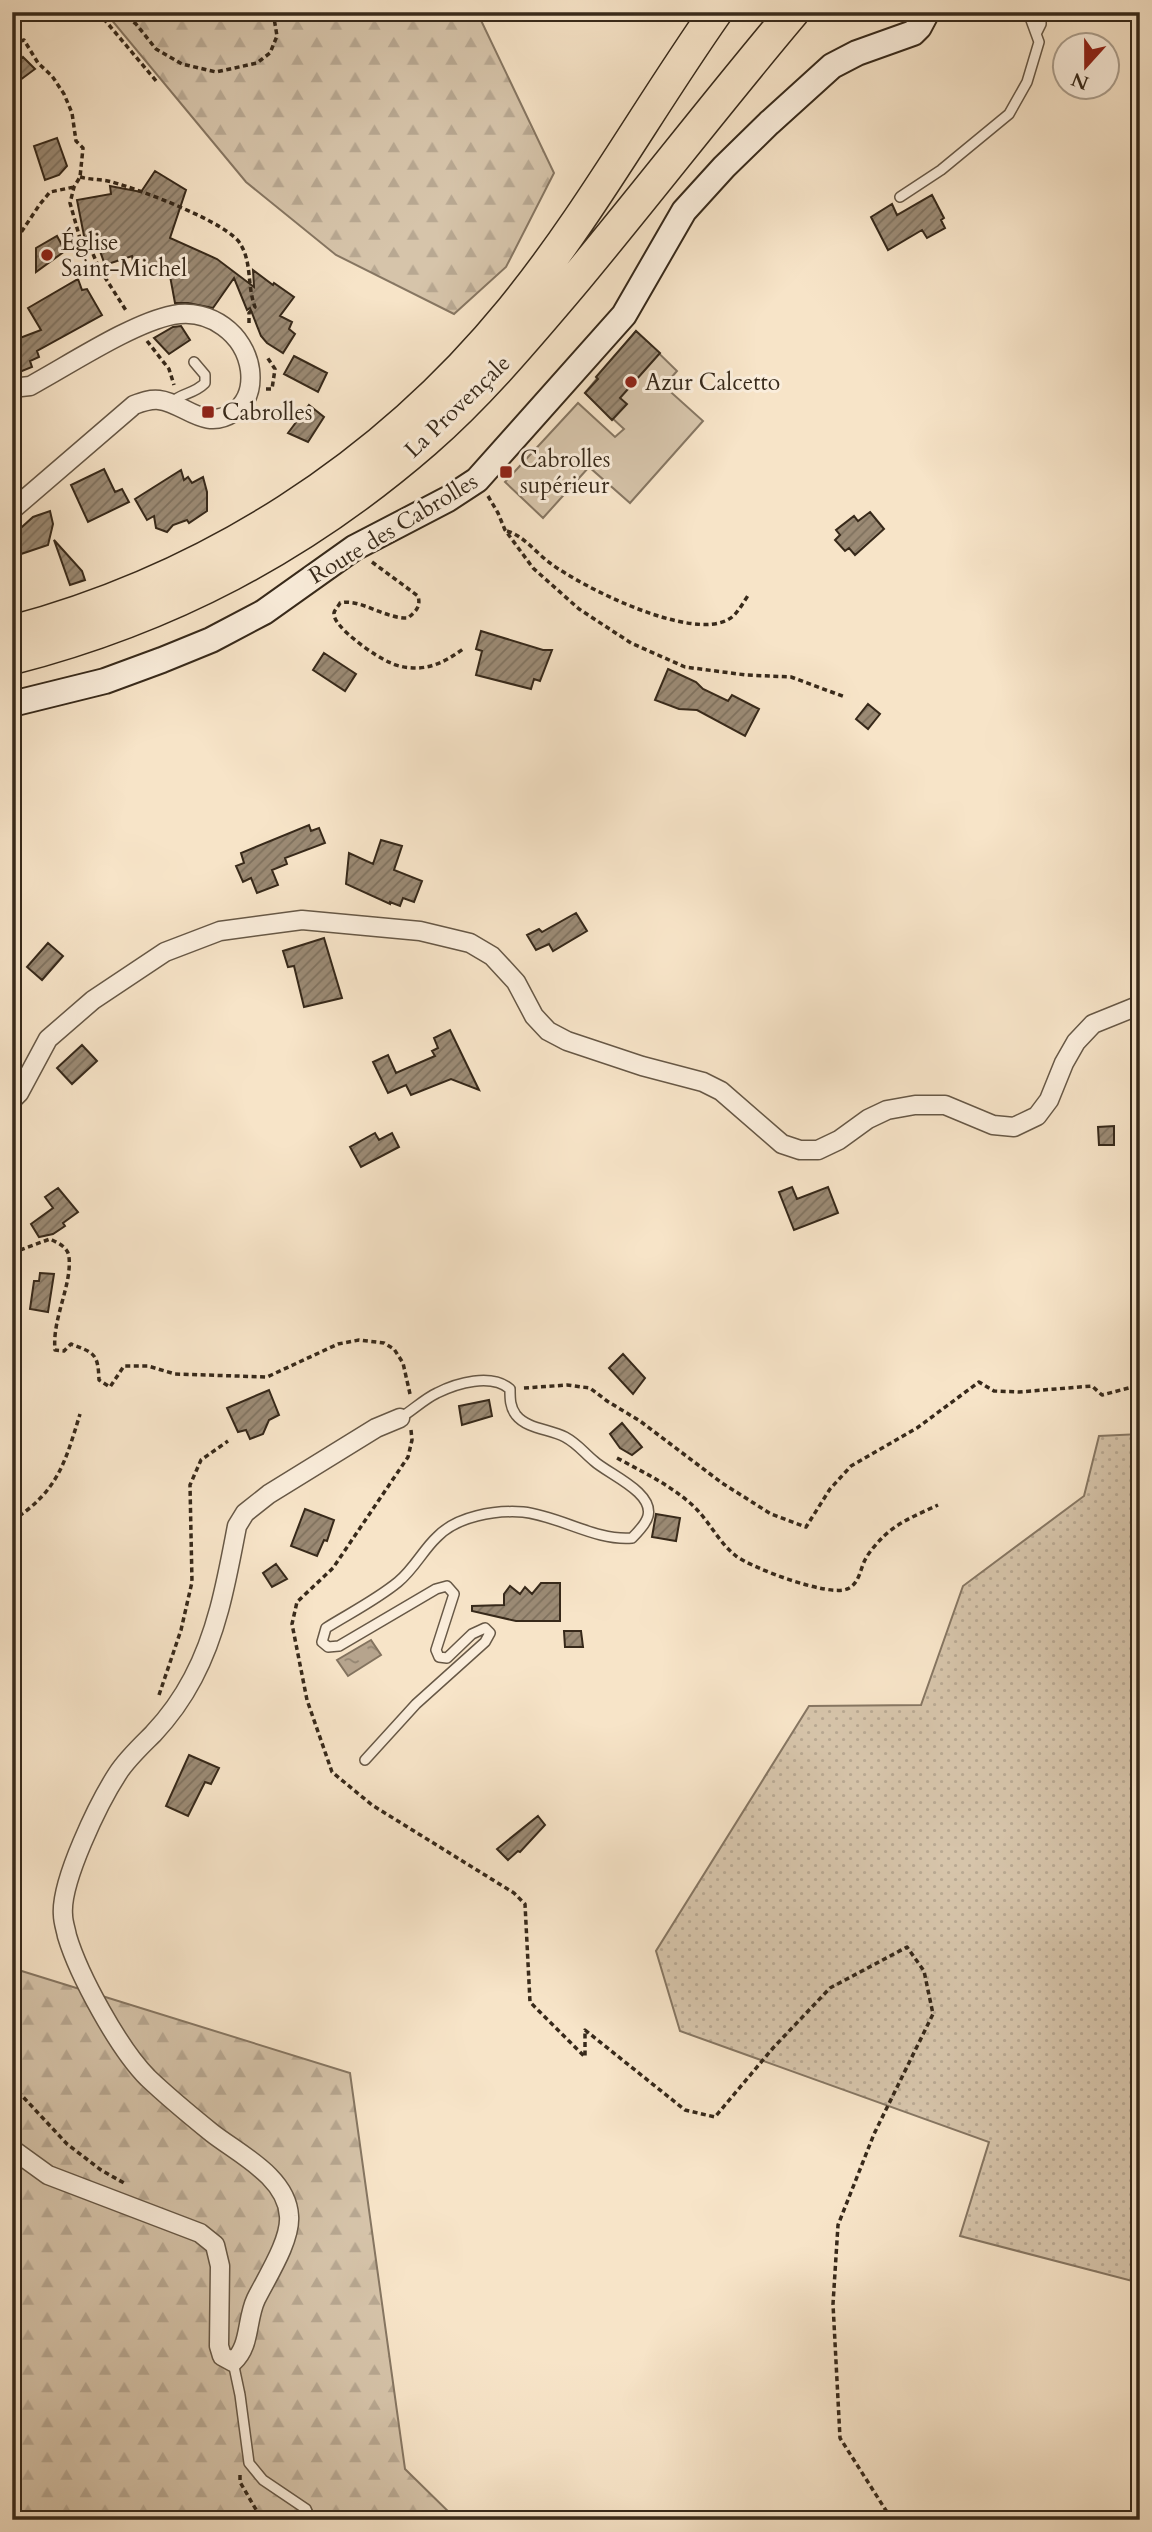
<svg xmlns="http://www.w3.org/2000/svg" width="1152" height="2532" viewBox="0 0 1152 2532" font-family="Cardo,serif">
	<style>
		.grass { fill: url(#grass-dots); stroke: #867662; stroke-width: 2 }
		.forest { fill: url(#forest-firs); stroke: #867662; stroke-width: 2 }
		.pitch { fill: #d6c4aa; stroke: #867662; stroke-width: 2 }
		.water { fill: url(#water-ripples); stroke: #83735f; stroke-width: 2 }
		.building { fill: url(#building-hatch); stroke: #37291a; stroke-width: 2 }
		.lines { fill: none; stroke-linecap: round; stroke-linejoin: round }
		.lane-casing { stroke: #675846; stroke-width: 12 }
		.street-casing { stroke: #675846; stroke-width: 21 }
		.secondary-casing { stroke: #37291a; stroke-width: 28 }
		.highway-casing { stroke: #37291a; stroke-width: 35 }
		.path { stroke: #37291a; stroke-width: 3.5; stroke-dasharray: 5 3.5; stroke-linecap: butt }
		.lane { stroke: #faeddb; stroke-width: 9 }
		.street { stroke: #faeddb; stroke-width: 18 }
		.secondary { stroke: #faeddb; stroke-width: 24 }
		.highway { stroke: #f7e4c8; stroke-width: 32 }
		.poi-dot { fill: #8f2418; stroke: #faeddb; stroke-width: 2.5 }
		.labels { text-anchor: middle; stroke-width: 6; stroke-linejoin: round; paint-order: stroke }
		.poi-label { font-size: 23px; fill: #37291a; stroke: #faeddb; text-anchor: start }
		.street-label { font-size: 23px; fill: #37291a; stroke: #faeddb }
	</style>
	<defs>
		<pattern id="grass-dots" width="8" height="8" patternUnits="userSpaceOnUse" patternTransform="scale(1.75)"><rect width="8" height="8" fill="#d6c4aa"/><path d="M2 2h.1M6 6h.1" fill="none" stroke="#b8a892" stroke-width="1.8" stroke-linecap="round"/></pattern>
		<pattern id="forest-firs" width="22" height="20" patternUnits="userSpaceOnUse" patternTransform="scale(1.75)"><rect width="22" height="20" fill="#d6c4aa"/><path d="M5 1l3.5 6h-7zM16 11l3.5 6h-7z" fill="#b8a892"/></pattern>
		<pattern id="water-ripples" width="26" height="14" patternUnits="userSpaceOnUse" patternTransform="scale(1.75)"><rect width="26" height="14" fill="#b6a48d"/><path d="M2 4q2-2 4 0t4 0M15 11q2-2 4 0t4 0" fill="none" stroke="#958672"/></pattern>
		<pattern id="building-hatch" width="6" height="6" patternUnits="userSpaceOnUse" patternTransform="scale(1.75)"><rect width="6" height="6" fill="#9b8a74"/><path d="M-1 1l2-2M0 6l6-6M5 7l2-2" fill="none" stroke="#7f715e"/></pattern>
	</defs>
	<rect width="100%" height="100%" fill="#f7e4c8"/>
	<filter id="stains"><feTurbulence type="fractalNoise" baseFrequency=".00286" numOctaves="4"/><feColorMatrix values="0 0 0 0 .2 0 0 0 0 .09 0 0 0 0 .02 0 0 0 .5 -.17"/></filter>
	<radialGradient id="worn" r=".72"><stop offset=".6" stop-color="#630" stop-opacity="0"/><stop offset="1" stop-color="#630" stop-opacity=".3"/></radialGradient>
	<!-- grass -->
	<path class="grass" d="M1140 1434V2283L960 2236 989 2142 680 2031 656 1951 809 1706 921 1705 963 1586 1084 1496 1099 1436Z"/>
	<!-- forest -->
	<path class="forest" d="M105 12H477L554 173 506 267 454 314 336 255 246 182Z
		M12 1968 350 2073 405 2469 457 2520H12Z"/>
	<!-- pitch -->
	<path class="pitch" d="M636 331 677 371 664 386 703 421 630 503 589 467 543 518 505 482 578 403 615 437 624 429 585 393Z"/>
	<!-- water -->
	<path class="water" d="M371 1640 381 1655 348 1676 337 1660Z"/>
	<!-- building -->
	<path class="building" d="M23 57 35 69 12 86V69Z
		M57 138 67 166 59 175 45 180 34 146Z
		M155 171 186 190 170 238 217 259 254 287 253 270 273 285 274 283 294 297 280 316 292 322 289 329 295 334 283 353 267 343 261 336 250 308 247 310 234 278 213 308 188 303H175L168 265 134 267 132 256 105 265 96 240 85 241 77 200 111 194 110 186 141 192Z
		M932 195 944 218 941 220 945 228 927 238 922 230 888 250 871 217 892 204 897 215Z
		M57 236 65 251 36 272V248Z
		M78 279 82 290 87 289 102 315 37 351 39 357 30 361 32 367 12 375V341L41 330 28 308Z
		M181 326 190 340 169 354 154 338 173 327Z
		M636 331 660 353 620 398 627 404 612 420 585 393 598 379 596 377Z
		M294 356 327 373 318 392 284 374Z
		M309 405 324 417 308 442 288 433Z
		M104 469 115 492 122 489 129 502 88 522 71 485Z
		M181 470 184 480 188 477 192 483 203 477 207 492V511L189 523 187 520 173 525 167 532 156 528 154 516 147 520 135 499Z
		M50 511 53 524 48 545 12 557V536L33 517Z
		M870 512 884 529 855 555 849 548 845 551 835 540 840 535 836 530 854 516 858 521Z
		M54 540 82 571 85 580 70 585Z
		M481 631 543 650H552L540 681 534 679 531 689 476 675 482 651 476 649Z
		M324 653 356 674 345 691 313 670Z
		M668 669 696 682 703 689 728 701 732 695 759 709 745 736 697 710 679 709 655 700Z
		M868 704 880 714 868 729 856 719Z
		M309 825 311 831 319 828 325 843 285 858 287 864 272 870 278 885 257 893 251 878 243 882 236 866 244 863 241 853Z
		M381 840 402 846 394 870 422 881 414 902 403 898 400 906 390 902V904L346 884 349 853 373 864Z
		M576 913 587 931 553 951 549 944 536 950 527 935 539 929 542 932Z
		M324 938 342 998 304 1007 294 966 288 967 283 951Z
		M48 943 63 956 42 980 27 967Z
		M450 1030 479 1090 451 1079 411 1095 406 1085 388 1093 373 1062 388 1055 396 1073 435 1056 432 1051 438 1048 434 1038Z
		M82 1045 97 1061 72 1084 57 1068Z
		M1114 1126V1145H1099L1098 1127Z
		M375 1133 379 1140 392 1133 399 1147 361 1167 350 1147Z
		M792 1187 797 1199 828 1187 838 1213 794 1230 779 1192Z
		M58 1188 78 1212 63 1223 65 1226 53 1234 39 1237 31 1224 53 1208 45 1197Z
		M40 1273 54 1274 48 1312 30 1309 34 1281H39Z
		M623 1354 645 1378 633 1394 609 1368Z
		M269 1390 279 1415 269 1420 263 1434 250 1439 246 1430 238 1432 227 1408Z
		M489 1400 492 1416 462 1425 459 1406Z
		M622 1423 642 1447 632 1455 620 1448 610 1434Z
		M305 1509 334 1520 327 1541 324 1540 317 1556 291 1546Z
		M656 1514 680 1518 676 1541 652 1537Z
		M276 1564 287 1579 272 1587 263 1573Z
		M541 1583H560V1621H516L472 1611V1606L504 1605V1594L510 1586 520 1594 525 1587 532 1594Z
		M564 1631H581L583 1647H565Z
		M189 1755 219 1768 211 1784 205 1782 188 1816 166 1806Z
		M538 1816 545 1825 520 1852 518 1851 508 1860 497 1849Z"/>
	<g class="lines">
		<!-- lane casing -->
		<g class="lane-casing">
			<path id="lane" d="M1037 32 1041 24V12
				M900 197 941 170 1009 114 1027 82 1039 42 1028 12
				M171 403C182 392 193 395 205 383V375L194 362
				M365 1760 416 1704 485 1642 490 1633 485 1628 472 1634 447 1658 439 1657 436 1650 454 1594 447 1586 436 1589 339 1646 328 1647 322 1642 326 1628C350 1613 376 1600 398 1582 414 1569 423 1550 437 1537 457 1516 495 1510 523 1512 560 1516 595 1541 632 1538 638 1532 646 1524 648 1516 654 1492 608 1474 594 1461 583 1452 578 1444 565 1437 550 1429 527 1429 516 1415 510 1407 510 1399 510 1389 491 1373 457 1383 437 1393 424 1399 412 1411 400 1418
				M233 2362 240 2395 249 2463 263 2480 306 2509 311 2520"/>
		</g>
		<!-- street casing -->
		<g class="street-casing">
			<path id="street" d="M12 388 30 386C69 365 132 323 173 315 210 308 245 334 250 370 252 387 248 402 234 412 204 432 185 403 159 400 150 399 142 402 134 405L12 510
				M12 1100 19 1093 48 1039 93 1000 165 952 220 931 302 920 420 931 470 943 492 956 516 982 534 1016 548 1031 567 1041 642 1066 703 1082 721 1091 782 1144 800 1150H818L839 1140 868 1119 887 1110 915 1105H945L993 1125 1014 1127 1037 1116 1049 1100 1064 1063 1076 1042 1093 1024 1140 1005
				M12 2149 48 2175 200 2233 215 2245 220 2266 219 2346 222 2356 233 2362C251 2346 246 2320 256 2299 267 2277 291 2240 289 2216 287 2177 239 2154 212 2133 191 2116 168 2097 148 2078 119 2049 79 1976 67 1936 66 1930 63 1922 63 1915 60 1882 99 1802 118 1773 127 1759 141 1746 153 1734 169 1717 182 1699 193 1678 218 1631 227 1578 237 1526L245 1513 269 1494 376 1428 400 1418"/>
		</g>
		<!-- secondary casing -->
		<g class="secondary-casing">
			<path id="secondary" d="M12 704 105 681 162 660 211 640 264 612 354 548 448 499 477 480 624 315 684 211 724 167 769 123 832 66 857 53 913 33 919 27 927 12"/>
		</g>
		<!-- highway casing -->
		<g class="highway-casing">
			<path id="highway" d="M12 632C209 579 383 468 512 310 588 217 647 110 716 12
				M12 658C168 618 303 547 425 441 478 395 524 340 569 287 645 196 717 102 793 12"/>
		</g>
		<!-- path -->
		<path class="path" d="M98 12 157 82
			M120 12 136 24 156 49 182 64 216 72 257 63 270 53 277 36 273 12
			M12 44 24 40 38 63 52 76 64 94 72 113 76 141 83 148 80 177 74 187 70 203 81 242 90 247 99 268 127 312
			M80 177C91 180 102 179 112 182 138 189 230 223 241 245 252 264 247 286 255 307L249 313V326
			M12 246 40 204 50 192 74 187
			M147 341 169 369 174 385
			M266 389H272L275 369 267 357
			M488 496 498 513 505 530 533 568 579 609 631 643 685 667 746 675 791 677 845 697
			M507 531C524 536 535 552 550 563 582 587 691 642 729 619 737 615 744 601 749 594
			M372 562 418 596C421 607 416 611 408 618 385 619 360 598 340 603 338 607 335 609 334 613 332 627 379 659 391 663 399 667 409 668 418 668 436 667 449 659 463 649
			M12 1247 20 1250 50 1239C58 1243 68 1247 69 1257 72 1286 52 1318 55 1350L64 1351 71 1344C95 1353 98 1354 99 1380L110 1387 124 1366H148L175 1374 267 1377 338 1344 359 1340 384 1343 394 1349 403 1363 410 1394
			M524 1388 567 1385 590 1388 607 1401 640 1421 722 1483 771 1514 806 1527 830 1489 851 1466 917 1428 979 1382 994 1391 1019 1392 1092 1386 1102 1395 1140 1385
			M411 1430 412 1440 408 1457 333 1568 297 1602 292 1624 307 1700 332 1772 372 1805 514 1893 525 1904 530 2002 585 2057V2030L685 2110 715 2117 773 2048 830 1988 907 1947 924 1971 933 2014 874 2134 838 2225 833 2304 840 2438 892 2520
			M617 1458C643 1472 668 1484 690 1503 708 1518 717 1541 736 1556 752 1568 828 1597 847 1589 860 1584 860 1568 866 1558 870 1551 877 1543 883 1537 898 1522 919 1514 938 1505
			M12 1521C58 1491 65 1463 80 1414
			M159 1695 181 1630 192 1582 190 1485 201 1460 228 1441
			M12 2085 67 2144 101 2170 124 2183
			M240 2475V2482L262 2520
			M1098 2520 1107 2513 1128 2520"/>
		<!-- lane -->
		<use href="#lane" class="lane"/>
		<!-- street -->
		<use href="#street" class="street"/>
		<!-- secondary -->
		<use href="#secondary" class="secondary"/>
		<!-- highway -->
		<use href="#highway" class="highway"/>
	</g>
	<!-- markers -->
	<g class="poi-dot">
		<circle cx="47" cy="255" r="7"/>
		<circle cx="631" cy="382" r="7"/>
		<rect x="201" y="405" width="14" height="14" rx="3.5"/>
		<rect x="499" y="465" width="14" height="14" rx="3.5"/>
	</g>
	<g class="labels">
		<!-- poi labels -->
		<g class="poi-label">
			<text x="61" y="250">Église<tspan x="61" dy="26">Saint-Michel</tspan></text>
			<text x="645" y="390">Azur Calcetto</text>
			<text x="222" y="420">Cabrolles</text>
			<text x="520" y="467">Cabrolles<tspan x="520" dy="26">supérieur</tspan></text>
		</g>
		<!-- street labels -->
		<g class="street-label">
			<text transform="translate(457 406) rotate(-44)" y="8">La Provençale</text>
			<text transform="translate(393 528) rotate(-31)" y="8">Route des Cabrolles</text>
		</g>
	</g>
	<!-- margin -->
	<rect width="1152" height="2532" fill="none" stroke="#f7e4c8" stroke-width="42"/>
	<rect x="14" y="14" width="1124" height="2504" fill="none" stroke="#37291a" stroke-width="3.5"/>
	<rect x="21" y="21" width="1110" height="2490" fill="none" stroke="#37291a" stroke-width="2"/>
	<!-- north arrow -->
	<g transform="translate(1086 66) rotate(201)"><circle r="33" fill="#faeddb" stroke="#ac9f8e" stroke-width="2"/>
	<path d="M0-5L12 26L0 18L-12 26Z" fill="#8f2418"/>
	<text y="-10" font-size="19" font-weight="bold" text-anchor="middle" fill="#37291a">N</text>
	</g>
	<rect width="100%" height="100%" filter="url(#stains)"/>
	<rect width="100%" height="100%" fill="url(#worn)"/>
</svg>
